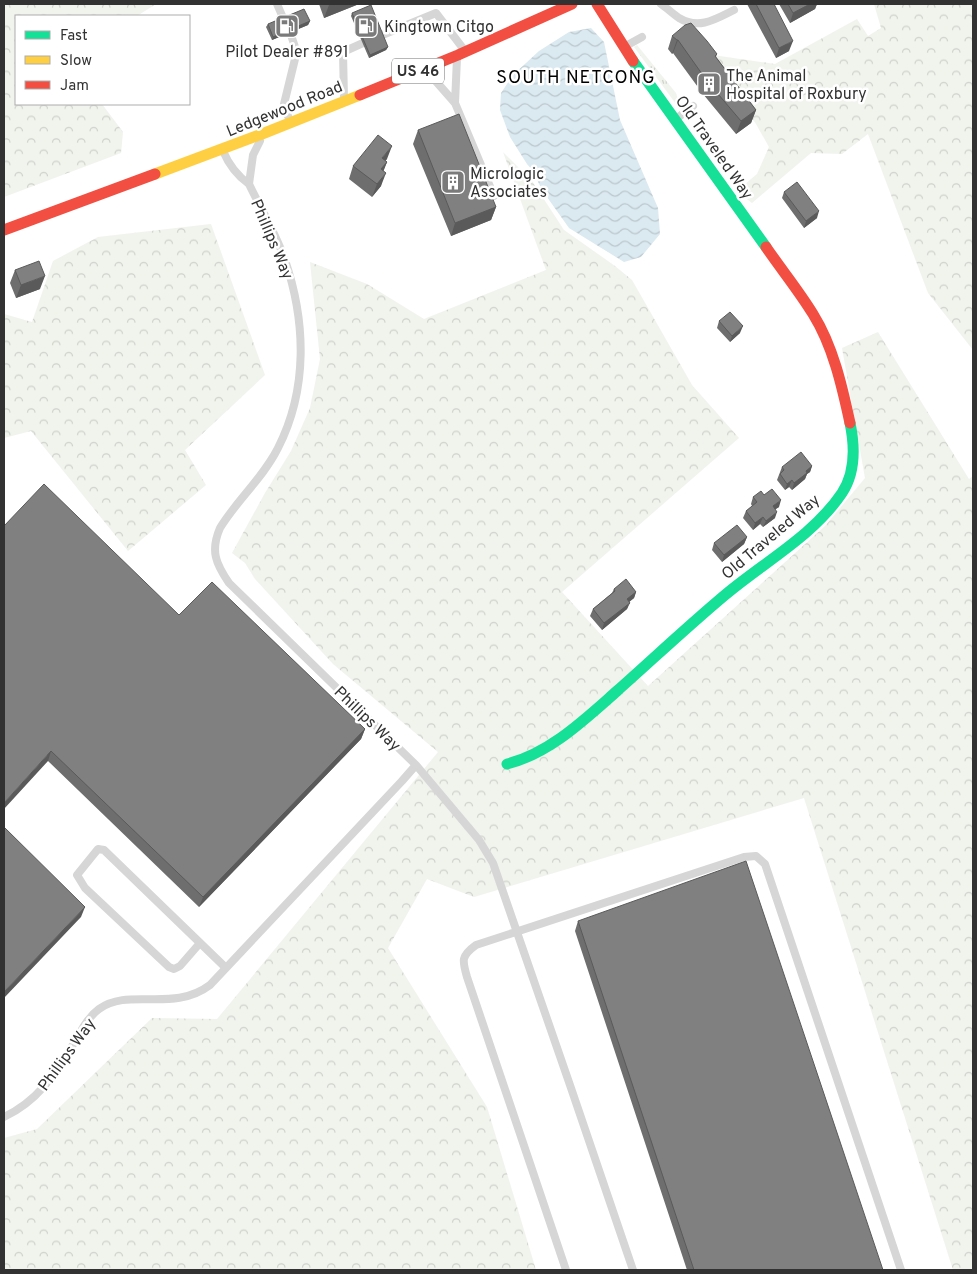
<svg xmlns="http://www.w3.org/2000/svg" width="977" height="1274" viewBox="0 0 977 1274" font-family="Overpass,sans-serif">
	<style>
		.grass { fill: url(#grass-tufts) }
		.forest { fill: url(#forest-crowns) }
		.water { fill: url(#water-waves) }
		.lines { fill: none; stroke-linecap: round; stroke-linejoin: round }
		.lane { stroke: #d6d6d6; stroke-width: 8 }
		.fast { stroke: #16e098; stroke-width: 11 }
		.slow { stroke: #ffcf43; stroke-width: 11 }
		.jam { stroke: #f24e42; stroke-width: 11 }
		.wall { fill: #6e6e6e }
		.shaded-wall { fill: #5a5a5a }
		.building { fill: #808080; stroke: #5a5a5a }
		.labels { text-anchor: middle; stroke-width: 5; stroke-linejoin: round; paint-order: stroke }
		.shield { fill: #fff; stroke: #707070; stroke-width: 1 }
		.shield-label { font-size: 15px; font-weight: bold; fill: #323232 }
		.poi-label { font-size: 16px; fill: #323232; stroke: #fff; text-anchor: start }
		.street-label { font-size: 16px; fill: #323232; stroke: #fff }
		.neighbourhood-label { font-size: 18px; letter-spacing: 1px; fill: #000; stroke: #fff }
	</style>
	<defs>
		<pattern id="grass-tufts" width="24" height="20" patternUnits="userSpaceOnUse" patternTransform="scale(1.25)"><rect width="24" height="20" fill="#f1f3ed"/><path d="M3 7l-1-3M5 7V3M7 7l1-3M15 17l-1-3M17 17v-4M19 17l1-3" fill="none" stroke="#cfd1cc"/></pattern>
		<pattern id="forest-crowns" width="20" height="18" patternUnits="userSpaceOnUse" patternTransform="scale(1.25)"><rect width="20" height="18" fill="#f1f3ed"/><path d="M2 6a3 3 0 1 1 6 0M12 15a3 3 0 1 1 6 0" fill="none" stroke="#cfd1cc"/></pattern>
		<pattern id="water-waves" width="16" height="10" patternUnits="userSpaceOnUse" patternTransform="scale(1.25)"><rect width="16" height="10" fill="#dbe9f0"/><path d="M0 5q4-4 8 0t8 0" fill="none" stroke="#bcc8ce"/></pattern>
	</defs>
	<rect width="100%" height="100%" fill="#fff"/>
	<!-- grass -->
	<path class="grass" d="M637 45 676 93 680 106 679 108 634 47Z"/>
	<!-- forest -->
	<path class="forest" d="M4 4H156L137 16H16V104H102L123 132 121 153 4 197Z
		M874 4H973V350L928 293 868 134 842 154 811 153 752 203 737 191 757 174 769 147 756 124 706 54 775 64 857 19 868 36 881 28Z
		M503 152 532 181 564 230 615 266 632 280 692 385 739 438 562 592 648 686 825 526 865 478 842 348 878 332 969 479 973 476V1270H953L804 798 474 897 427 879 388 948 487 1107 536 1270H4V1138L37 1129 152 1018 217 1019 438 752 333 664 255 579 245 563 232 553 265 493 291 451 310 408 320 359 310 262 367 284 424 319 546 270Z
		M211 224 265 375 185 450 206 485 128 551 31 431 4 438V314L32 322 53 261 98 237Z"/>
	<!-- water -->
	<path class="water" d="M591 28 604 42 620 120 658 208 660 234 641 257 624 262 569 228 542 190 533 171 527 164 510 137 500 110 501 93 513 75 539 51 569 32Z"/>
	<g class="lines">
		<!-- lane -->
		<path class="lane" d="M277 4 284 20
			M661 4C667 8 673 14 679 18 699 30 716 19 734 10
			M380 36 436 13 465 51
			M624 47 642 37
			M426 70 455 103 457 58
			M344 99 343 52 363 43
			M455 103 494 196
			M676 119 693 106
			M290 122 284 104 295 59V47L290 32
			M249 184 253 155 260 141
			M416 765 479 840 493 863 571 1088 633 1270
			M200 943 180 966 174 969 169 967 85 888 77 875 98 849 104 850 226 968
			M4 1117C39 1100 54 1075 74 1043 81 1031 88 1017 99 1009 129 987 173 1013 210 985L402 781 416 765 229 583C216 564 210 551 220 528 237 500 263 478 278 448 308 389 306 322 285 260 276 234 261 209 249 184 236 175 229 165 223 151
			M566 1270 467 977C462 960 461 956 476 945L744 857 756 856 765 864 901 1270"/>
		<!-- fast -->
		<path class="fast" d="M633 61 766 247
			M507 764C550 753 584 720 617 691 653 659 688 626 725 595 764 562 813 536 842 493 856 472 855 447 850 423"/>
		<!-- slow -->
		<path class="slow" d="M155 174 262 134 360 95"/>
		<!-- jam -->
		<path class="jam" d="M597 4 633 61
			M360 95 458 55 572 4
			M4 230 155 174
			M766 247C781 269 799 291 813 314 833 346 842 386 850 423"/>
	</g>
	<!-- wall -->
	<path class="wall" d="M319 4H359L324 18Z
		M747 4H774L789 51 776 58Z
		M779 4H817L815 9 790 23Z
		M352 13 388 47 386 50 369 58 351 16Z
		M310 21 308 25 272 40 266 27 268 24Z
		M672 36 717 54 716 57 756 110 751 123 736 134 703 94 673 53 672 54 668 49Z
		M418 130 496 207 491 220 451 236 413 144Z
		M387 159 385 161 387 162 383 171 381 186 372 197 349 179 353 166Z
		M784 192 817 218 804 228 782 198Z
		M15 270 40 289 16 298 10 283Z
		M719 321 740 333 730 342 717 328Z
		M812 466 810 472 807 474 805 479 792 490 789 487 785 490 777 480 782 467Z
		M764 495 779 507 775 509V518L763 527 760 524 753 530 743 518 746 511 752 506 751 504 753 497Z
		M4 526 179 615 365 729 361 739 199 907 48 761Z
		M747 537 744 544 722 562 712 550 714 543Z
		M614 589 636 592 634 598 629 602 627 609 602 630 590 616 593 609 612 593Z
		M578 921 883 1270H687L575 931Z"/>
	<!-- shaded-wall -->
	<path class="shaded-wall" d="M332 4H359L324 18 329 5Z
		M810 4H817L815 9 790 23 793 13Z
		M310 21 308 25 272 40 273 37Z
		M677 40H678L673 53 672 54Z
		M793 41 789 51 776 58 779 48Z
		M388 47 386 50 369 58 370 55Z
		M756 110 751 123 736 134 741 121Z
		M392 146 387 159 377 171 382 158Z
		M387 162 382 175 381 169Z
		M386 173 381 186 372 197 377 184Z
		M496 207 491 220 451 236 455 223Z
		M819 211 817 218 804 228 806 221Z
		M45 276 40 289 16 298 21 285Z
		M743 326 740 333 730 342 732 336Z
		M812 466 810 472 807 474 805 479 792 490 794 483 806 471Z
		M792 480 789 487 785 490 787 484Z
		M781 500 779 507 770 513 773 506Z
		M777 512 775 518 763 527 766 521Z
		M763 517 760 524 753 530 755 523Z
		M747 537 744 544 722 562 724 555Z
		M636 592 634 598 624 606 627 599Z
		M630 603 627 609 602 630 604 623Z
		M365 729 361 739 199 907 203 897Z
		M51 751 48 761 4 809V803Z
		M85 907 81 917 4 998V992Z"/>
	<!-- building -->
	<path class="building" d="M756 4H774L793 41 779 48Z
		M788 4H810L793 13Z
		M371 5 388 47 370 55 352 13Z
		M304 9 310 21 273 37 268 24Z
		M691 23 707 41 717 54 715 56 756 110 741 121 707 81 678 40H677L672 36 685 25Z
		M459 114 496 207 455 223 418 130Z
		M378 135 392 146 382 158 387 162 381 169 386 173 377 184 353 166Z
		M797 182 819 211 806 221 784 192Z
		M39 261 45 276 21 285 15 270Z
		M730 312 743 326 732 336 719 321Z
		M801 452 812 466 806 471 807 473 794 483 792 480 787 484 780 474 784 470 782 467Z
		M44 484 179 615 212 582 365 729 203 897 51 751 4 803V526Z
		M772 489 781 500 773 506 777 512 766 521 763 517 755 523 746 511 757 502 753 497 761 491 764 495Z
		M737 525 747 537 724 555 714 543Z
		M626 579 636 592 627 599 630 603 604 623 593 609 615 591 614 589Z
		M4 827 85 907 4 992Z
		M746 861 883 1270H694L578 921Z"/>
	<!-- icons -->
	<defs>
		<g id="fuel-square" transform="scale(1.25)"><rect x="-9" y="-9" width="18" height="18" rx="4" fill="#7a7a7a" stroke="#fff"/><path d="M-5.5-6h7V0h2V4h1.3V-2.5L3-4.5l.8-.8L6-3V5H2.5V1h-1V6h-7ZM-4.2-4.7v3.2H.2V-4.7Z" fill="#fff"/></g>
		<g id="building-square" transform="scale(1.25)"><rect x="-9" y="-9" width="18" height="18" rx="4" fill="#7a7a7a" stroke="#fff"/><path d="M-4-6H4V6H1V3H-1V6H-4ZM-2.5-4.3h1.7v1.8h-1.7ZM.8-4.3h1.7v1.8H.8ZM-2.5-1h1.7V.8h-1.7ZM.8-1h1.7V.8H.8Z" fill="#fff"/></g>
	</defs>
	<g fill-rule="evenodd">
		<use href="#fuel-square" x="287" y="26"/>
		<use href="#fuel-square" x="366" y="26"/>
		<use href="#building-square" x="709" y="84"/>
		<use href="#building-square" x="453" y="182"/>
	</g>
	<g class="labels">
		<!-- shield labels -->
		<rect class="shield" x="392" y="58.5" width="52" height="25" rx="4"/>
		<g class="shield-label">
			<text x="418" y="76">US 46</text>
		</g>
		<!-- poi labels -->
		<g class="poi-label">
			<text x="384" y="32">Kingtown Citgo</text>
			<text x="287" y="57" text-anchor="middle">Pilot Dealer #891</text>
			<text x="726" y="81">The Animal<tspan x="726" dy="18">Hospital of Roxbury</tspan></text>
			<text x="470" y="179">Micrologic<tspan x="470" dy="18">Associates</tspan></text>
		</g>
		<!-- street labels -->
		<g class="street-label">
			<text transform="translate(284 108) rotate(-22)" y="6">Ledgewood Road</text>
			<text transform="translate(715 147) rotate(55)" y="6">Old Traveled Way</text>
			<text transform="translate(273 239) rotate(67)" y="6">Phillips Way</text>
			<text transform="translate(770 536) rotate(-40)" y="6">Old Traveled Way</text>
			<text transform="translate(368 718) rotate(44)" y="6">Phillips Way</text>
			<text transform="translate(66 1054) rotate(-54)" y="6">Phillips Way</text>
		</g>
		<!-- neighbourhood labels -->
		<g class="neighbourhood-label">
			<text x="576" y="83">SOUTH NETCONG</text>
		</g>
	</g>
	<!-- border -->
	<rect width="977" height="1274" fill="none" stroke="#323232" stroke-width="10"/>
	<!-- legend -->
	<rect x="15" y="15" width="175" height="90" fill="#ffffff" stroke="#adadad"/>
	<rect x="25" y="31" width="25" height="8" fill="#16e098" stroke="#adadad"/>
	<text x="60" y="40" font-size="15" fill="#323232">Fast</text>
	<rect x="25" y="56" width="25" height="8" fill="#ffcf43" stroke="#adadad"/>
	<text x="60" y="65" font-size="15" fill="#323232">Slow</text>
	<rect x="25" y="81" width="25" height="8" fill="#f24e42" stroke="#adadad"/>
	<text x="60" y="90" font-size="15" fill="#323232">Jam</text>
</svg>
